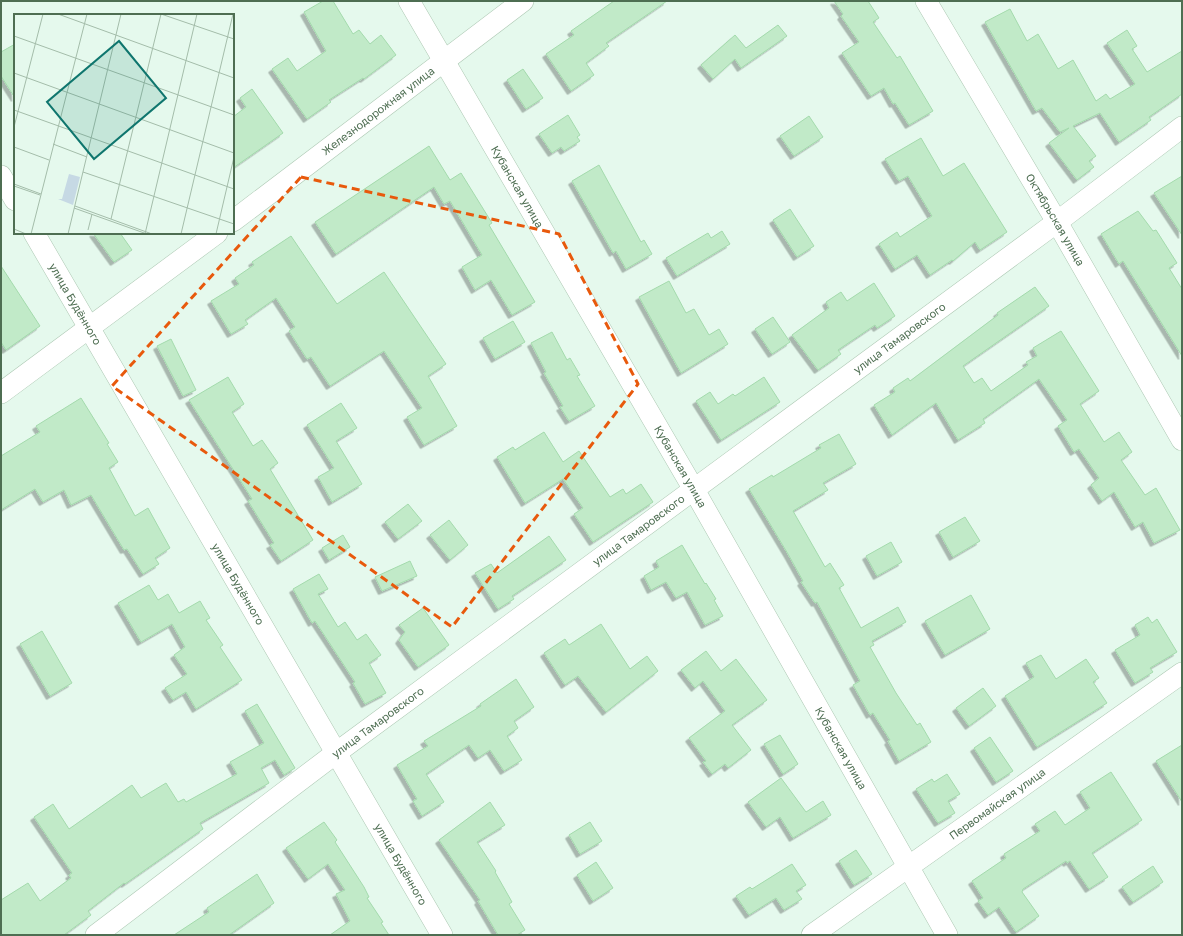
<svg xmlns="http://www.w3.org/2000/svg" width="1183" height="936" viewBox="0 0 1183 936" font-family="'Golos Text',sans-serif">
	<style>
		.building { fill: #c1eac8; stroke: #a3daac; filter: url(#shadow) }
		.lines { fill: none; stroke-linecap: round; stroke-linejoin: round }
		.minor-casing { stroke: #adc8b3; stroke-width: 22 }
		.minor { stroke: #fff; stroke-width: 21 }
		.marked { fill: none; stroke: #e8590c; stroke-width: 3; stroke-dasharray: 8 5; stroke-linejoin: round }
		.labels { text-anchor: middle; stroke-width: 3; stroke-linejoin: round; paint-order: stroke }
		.street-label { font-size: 11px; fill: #4e6e52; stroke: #ebfcf1 }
		.inset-road { fill: none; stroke: #a4bdaa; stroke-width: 1 }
		.view { fill: #0f766e; fill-opacity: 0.15; stroke: #0f766e; stroke-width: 2 }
		.inset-edge { fill: none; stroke: #4e6e52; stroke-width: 2 }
	</style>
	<defs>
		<filter id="shadow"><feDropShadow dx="-3.5" dy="3.5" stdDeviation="0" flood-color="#0004"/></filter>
	</defs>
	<rect width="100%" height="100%" fill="#e5f9ed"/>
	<!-- building -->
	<path class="building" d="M323 1H333L353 34 359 30 370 44 381 35 396 55 364 79 363 78 329 100 331 102 307 119 272 69 288 58 297 71 326 51 304 12Z
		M614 1H667L606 43 609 46 586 63 594 75 571 91 546 54 574 35 571 31Z
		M834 1H868L879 18 873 22 897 58 900 56 933 111 909 125 895 103 893 104 884 88 871 96 842 53 859 42 841 16 843 14Z
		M1010 9 1027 41 1038 34 1058 69 1073 60 1096 101 1106 94 1110 99 1135 84 1107 43 1127 30 1137 46 1132 49 1147 72 1182 51V94L1149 117 1151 120 1119 142 1100 113 1073 126 1096 156 1089 161 1094 167 1077 180 1049 143 1069 128 1060 132 1042 108 1036 111 985 22Z
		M778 25 787 36 741 68 735 59 713 79 701 65 735 35 746 48Z
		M15 44V98L1 76V52Z
		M523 69 543 98 526 109 507 80Z
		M252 89 283 133 233 168V117L246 107 240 98Z
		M568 115 580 135 577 137 580 141 564 151 561 147 552 153 539 134Z
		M809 116 823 137 794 156 780 136Z
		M921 138 943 176 964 163 1007 232 980 250 975 242 953 261 952 260 930 275 917 255 895 269 879 244 897 232 900 237 932 216 908 176 899 181 885 159Z
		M429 146 450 180 461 173 492 223 489 225 535 302 512 315 491 280 475 290 462 267 482 255 450 201 444 204 434 187 336 254 315 222Z
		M599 165 641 242 644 240 652 254 626 269 616 251 613 253 572 181Z
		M1182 176V235L1154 193Z
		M790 209 814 246 797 257 773 220Z
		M1138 211 1153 231 1156 230 1177 263 1169 268 1182 289V356L1123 261 1119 264 1101 234Z
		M722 231 730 244 677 276 666 258 708 233 711 238Z
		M93 233H120L132 250 114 262Z
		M291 236 337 304 384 272 446 364 428 376 457 426 424 445 407 417 422 408 384 351 330 386 311 357 307 359 289 331 295 327 276 298 245 320 248 324 231 334 211 301 239 284 235 278 254 265 252 262Z
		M1 266 40 326 6 350 1 342Z
		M669 281 686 313 694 309 709 335 719 329 728 344 681 373 639 297Z
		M874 283 895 316 877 328 875 325 838 350 841 354 818 370 792 335 829 308 826 302 841 292 847 301Z
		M1035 287 1049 306 963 366 974 383 982 378 991 391 1028 365 1026 362 1037 356 1033 348 1061 331 1099 391 1080 404 1104 442 1119 432 1132 452 1121 460 1145 495 1156 488 1180 530 1154 543 1143 522 1135 527 1114 492 1102 501 1091 485 1099 478 1079 449 1074 452 1058 426 1067 420 1039 379 983 419 985 423 958 440 936 403 892 435 874 405 895 392 893 388 908 378 910 381 998 315 997 313Z
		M773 317 790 342 772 354 755 329Z
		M513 321 525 342 495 359 483 338Z
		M552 332 567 360 570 358 580 375 577 376 595 406 569 421 560 407 563 406 544 373 546 372 531 343Z
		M171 339 196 390 183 396 157 346Z
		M228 377 244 404 232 412 253 446 262 440 278 463 270 469 313 540 281 561 270 545 274 543 248 501 252 499 189 400Z
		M764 377 780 402 721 440 696 401 710 392 718 404 733 394 735 396Z
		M81 398 109 443 107 444 118 462 109 468 135 516 148 508 170 548 155 558 159 564 143 574 127 549 124 550 91 495 71 505 64 490 43 502 35 489 1 510V456L40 432 36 426Z
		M341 403 357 428 336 441 362 484 332 502 318 477 334 468 307 425Z
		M544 432 563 462 579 451 610 497 623 489 626 494 641 484 653 502 593 542 574 514 583 508 563 479 525 503 497 457 513 447 515 450Z
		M839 434 856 464 823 483 828 490 793 511 825 567 830 563 844 585 839 588 861 628 898 607 906 622 872 641 874 645 870 647 896 693 917 725 920 723 931 742 899 761 888 741 890 740 873 713 870 715 853 685 860 681 817 602 815 603 801 582 803 581 788 554 749 489 772 475 773 477 821 448 819 445Z
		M408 504 422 521 398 539 385 522Z
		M965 517 980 541 953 557 939 532Z
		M449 520 468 545 450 560 430 535Z
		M343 535 350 547 329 560 322 548Z
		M549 536 566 560 512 596 514 599 498 609 475 573 491 564 497 573Z
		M891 542 902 562 877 576 866 556Z
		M682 545 705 584 706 583 716 599 714 600 723 616 705 625 687 592 676 598 666 582 651 590 644 576 659 567 656 561Z
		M410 561 417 576 382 591 375 577Z
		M319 574 328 589 318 594 338 627 345 622 357 640 366 634 381 655 369 663 386 693 365 704 353 683 355 682 315 621 312 623 293 589Z
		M149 585 158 600 168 594 179 613 200 601 210 618 206 620 223 645 220 647 242 680 196 709 186 692 173 700 165 688 187 674 174 655 185 647 172 624 141 642 118 603Z
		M971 595 990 629 945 655 925 621Z
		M423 608 449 645 418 667 399 640 405 632 399 625Z
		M1148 617 1152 623 1157 619 1177 652 1150 668 1153 672 1135 683 1115 650 1140 635 1135 625Z
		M601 624 630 669 647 656 658 671 606 712 578 676 565 685 544 653 565 639 569 645Z
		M42 631 72 683 50 696 20 644Z
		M706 651 721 671 736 659 767 700 732 725 751 750 728 768 725 764 712 774 703 762 706 761 689 738 725 711 703 681 695 688 681 670Z
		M1041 655 1056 679 1086 659 1099 678 1093 682 1107 703 1037 747 1005 696 1034 677 1026 663Z
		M516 679 534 707 514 721 518 728 507 736 522 760 504 771 490 750 478 758 469 745 426 774 444 802 422 816 413 801 417 799 397 765 428 746 424 741 481 706 480 704Z
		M983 688 996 706 969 726 956 708Z
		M257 704 295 768 284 775 275 760 261 768 269 783 200 823 203 829 125 884 124 883 88 911 91 915 64 935H1V900L28 883 40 901 71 878 69 875 72 873 34 817 53 804 69 829 132 785 141 798 166 783 178 802 184 799 186 802 237 774 230 762 264 743 245 711Z
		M780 735 798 764 783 774 764 744Z
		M990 737 1013 771 996 782 974 748Z
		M1182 745V802L1156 761Z
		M1111 772 1142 820 1092 853 1108 877 1089 889 1070 861 1067 863 1066 861 1023 889 1022 892 1039 916 1016 932 999 907 988 915 978 901 983 898 972 881 1006 858 1004 854 1040 831 1035 824 1055 811 1065 825 1090 808 1080 792Z
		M947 774 960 794 948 801 955 813 938 823 916 789 932 779 934 782Z
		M781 778 806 812 823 801 831 815 793 838 780 817 766 827 748 802Z
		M490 802 505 825 477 842 496 871 495 872 512 902 509 904 525 930 517 935H498L478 901 480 900 439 840Z
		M324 822 337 840 335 842 364 887 369 897 367 898 383 922 381 923 389 935H330L350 921 336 894 345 890 328 864 308 879 286 848Z
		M590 822 602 841 580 854 569 835Z
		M856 850 872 874 854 885 839 861Z
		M596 862 613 888 593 901 577 875Z
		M792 864 806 885 796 891 802 899 784 910 776 898 749 915 736 896 750 887 752 889Z
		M1153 866 1163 882 1133 902 1122 887Z
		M257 874 274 903 229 935H174L209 912 207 908Z"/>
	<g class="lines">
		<!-- minor casing -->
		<g class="minor-casing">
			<g id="minor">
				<path id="s1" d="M409 1 693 488 947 935"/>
				<path id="s2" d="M926 1 1057 222 1182 440"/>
				<path d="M1 176 15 200"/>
				<path id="s3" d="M233 221 523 1"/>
				<path id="s4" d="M34 233 442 935"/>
				<path d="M1 393 217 233"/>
				<path id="s5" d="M96 935 336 753 1057 222 1182 127"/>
				<path id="s6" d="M812 935 1182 673"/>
			</g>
		</g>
		<!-- minor -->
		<use href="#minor" class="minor"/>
	</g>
	<!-- marked area -->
	<path class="marked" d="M301 177 559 234 638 384 452 627 112 386Z"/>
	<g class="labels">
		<!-- street labels -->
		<g class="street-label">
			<text dy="4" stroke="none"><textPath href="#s3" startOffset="182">Железнодорожная улица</textPath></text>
			<text dy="4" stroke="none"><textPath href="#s1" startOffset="215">Кубанская улица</textPath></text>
			<text dy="4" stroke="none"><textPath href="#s2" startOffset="254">Октябрьская улица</textPath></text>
			<text dy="4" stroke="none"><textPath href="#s4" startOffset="82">улица Будённого</textPath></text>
			<text dy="4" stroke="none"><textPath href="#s5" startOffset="1001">улица Тамаровского</textPath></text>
			<text dy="4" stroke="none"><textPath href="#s1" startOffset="539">Кубанская улица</textPath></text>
			<text dy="4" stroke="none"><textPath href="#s5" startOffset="677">улица Тамаровского</textPath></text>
			<text dy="4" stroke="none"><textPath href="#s4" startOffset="406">улица Будённого</textPath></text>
			<text dy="4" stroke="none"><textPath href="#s5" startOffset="353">улица Тамаровского</textPath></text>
			<text dy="4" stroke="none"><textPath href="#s1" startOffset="863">Кубанская улица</textPath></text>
			<text dy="4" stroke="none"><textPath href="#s6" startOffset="227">Первомайская улица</textPath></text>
			<text dy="4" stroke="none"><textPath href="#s4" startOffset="730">улица Будённого</textPath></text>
		</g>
	</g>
	<!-- overview -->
	<g transform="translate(14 14)">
		<rect width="220" height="220" fill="#e5f9ed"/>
		<path d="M55 160 66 163 59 191 44 185H48Z" fill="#c6d9e4"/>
		<path class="inset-road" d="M44 0 220 64M147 0 220 25M0 22 220 101M0 59 220 139M0 96 220 175M0 113 29 0M39 130 73 143M0 133 35 146M69 158 220 210M0 170 27 180M0 172 26 181M61 192 138 220M60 194 133 220M97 205 147 0M0 215 12 220M74 216 78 200M17 220 73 0M54 220 107 0M131 220 183 0M167 220 219 0M202 220 220 143"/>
		<path class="view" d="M105 27 152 84 80 145 33 88Z"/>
		<rect width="220" height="220" class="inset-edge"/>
	</g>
	<!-- border -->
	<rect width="1183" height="936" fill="none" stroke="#4e6e52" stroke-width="4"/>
</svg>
